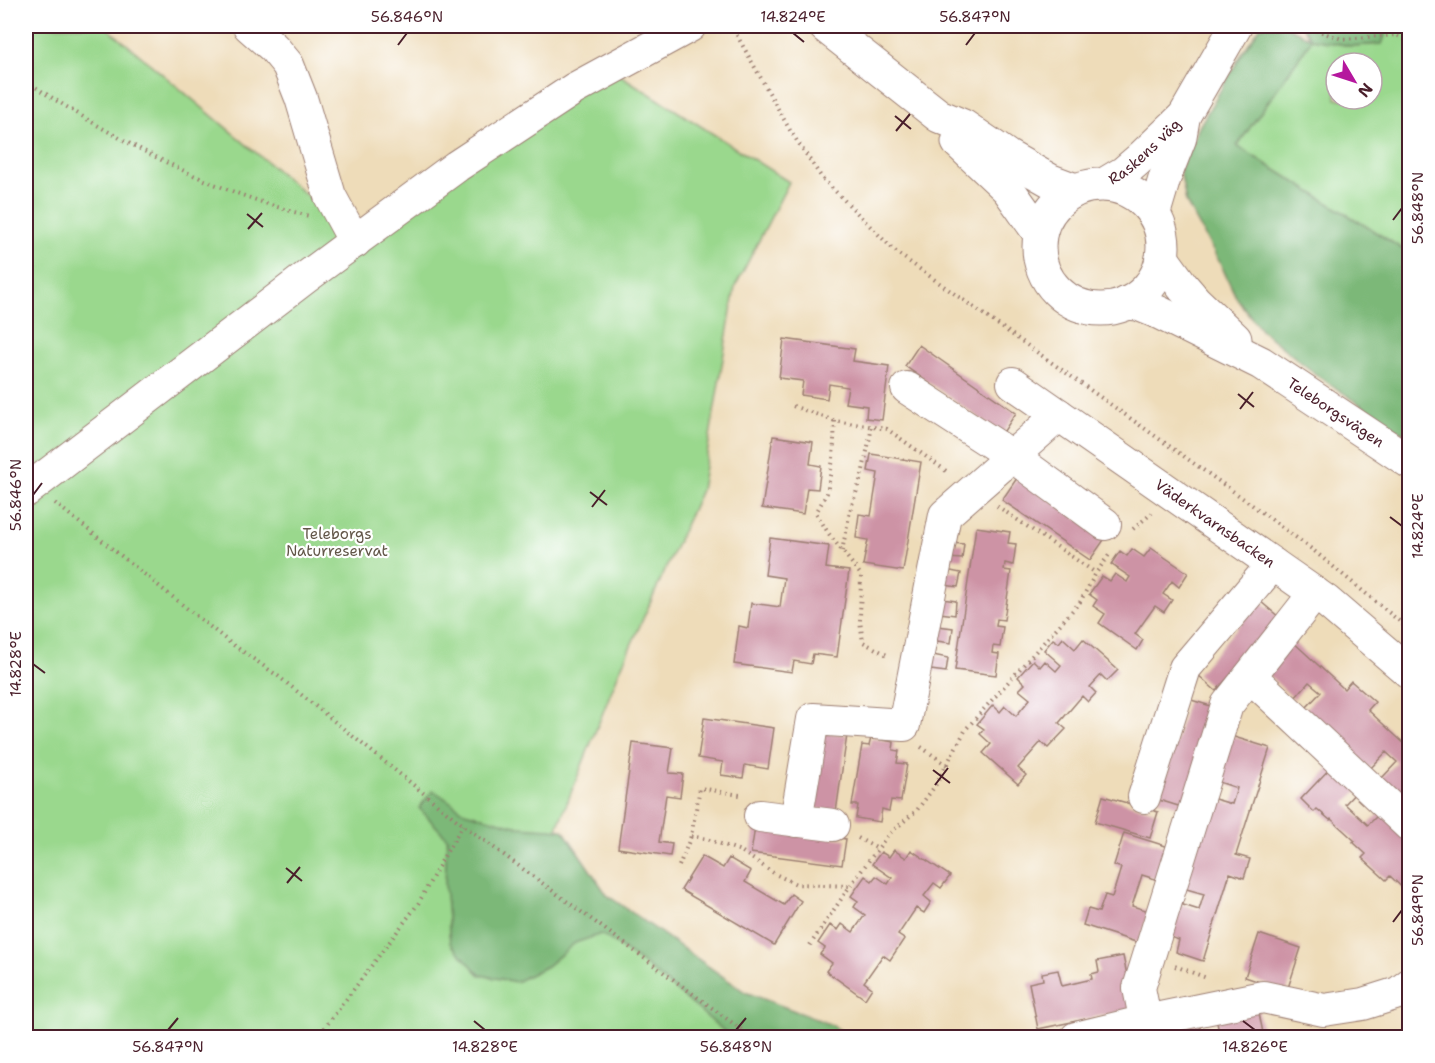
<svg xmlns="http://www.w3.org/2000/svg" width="1435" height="1063" viewBox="0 0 1435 1063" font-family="'Shantell Sans',sans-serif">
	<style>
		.green { fill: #9ad88d; stroke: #727c5c; stroke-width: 1.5; fill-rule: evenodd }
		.forest { fill: #7bb878; stroke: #626c52; stroke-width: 1.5 }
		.building { fill: #cd93a5 }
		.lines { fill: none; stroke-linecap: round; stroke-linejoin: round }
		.minor-casing { stroke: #9c7e72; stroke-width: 34 }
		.major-casing { stroke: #9c7e72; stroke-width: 35 }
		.path { stroke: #9c7e72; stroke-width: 4; stroke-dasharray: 1.5 4.5; stroke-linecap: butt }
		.minor { stroke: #fff; stroke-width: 32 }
		.major { stroke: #fff; stroke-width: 33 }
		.ticks { fill: none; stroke: #4a1f2b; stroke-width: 2 }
		.labels { text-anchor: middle; stroke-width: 4.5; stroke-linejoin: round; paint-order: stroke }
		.street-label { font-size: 15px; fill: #4a1f2b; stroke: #fff }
		.park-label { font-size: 15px; fill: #625648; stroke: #fff }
		.neatline { fill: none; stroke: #4a1f2b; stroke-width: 2 }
		.ticks-label { font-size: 15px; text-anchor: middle; fill: #4a1f2b }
	</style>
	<rect width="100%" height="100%" fill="#fff"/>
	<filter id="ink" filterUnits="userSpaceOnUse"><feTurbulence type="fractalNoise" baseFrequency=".0167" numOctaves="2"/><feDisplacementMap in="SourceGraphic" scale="12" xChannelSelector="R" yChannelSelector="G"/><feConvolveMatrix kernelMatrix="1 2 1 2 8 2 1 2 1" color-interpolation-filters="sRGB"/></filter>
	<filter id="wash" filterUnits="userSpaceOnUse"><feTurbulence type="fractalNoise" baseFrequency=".008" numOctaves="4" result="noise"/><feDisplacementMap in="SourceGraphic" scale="24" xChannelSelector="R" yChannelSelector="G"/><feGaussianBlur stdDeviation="1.35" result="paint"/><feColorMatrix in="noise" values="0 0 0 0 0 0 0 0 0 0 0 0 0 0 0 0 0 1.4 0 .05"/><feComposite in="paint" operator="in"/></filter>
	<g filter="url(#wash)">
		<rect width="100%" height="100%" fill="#eedcb9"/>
		<!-- green -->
		<path class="green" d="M26 26H105L348 230 593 58 789 182 735 287 701 490 619 672 546 856 766 1037H26Z
			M1388 26H1409V253L1237 146 1312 39 1351 46 1382 44ZM1336 63H1372V99H1336Z"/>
		<!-- forest -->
		<path class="forest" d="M1261 26H1285L1310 38 1302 26H1388L1382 44 1351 46 1312 39 1237 146 1409 253V437L1318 376 1261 330 1237 299 1221 265 1186 202 1180 170 1200 125 1243 52Z
			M433 790 465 812 519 827 563 830 607 895 745 992 832 1025 850 1037H731L643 963 601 934 575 943 547 966 516 982 480 975 450 943 445 884 447 838 419 808Z"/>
		<g id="blocks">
			<!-- building -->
			<path class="building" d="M784 339 855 349 853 361 889 366 882 420 866 418 867 406 845 403 848 387 829 384 827 399 801 395 803 381 779 378Z
				M919 345 1016 413 1002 434 905 366Z
				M773 436 813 442 810 464 821 466 818 489 807 488 803 514 762 508Z
				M871 454 921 462 903 571 863 565 868 540 856 538 859 514 871 516 878 473 868 471Z
				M1017 478 1106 537 1090 560 1002 500Z
				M976 527 1010 532 1008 543 1016 544 1013 565 1005 563 1004 570 1011 571 1004 620 997 619 996 626 1003 627 1000 647 993 646 992 653 999 654 996 675 955 670Z
				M770 538 829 546 826 568 849 571 837 657 813 654 811 664 794 661 792 672 734 664 739 626 748 628 751 603 780 607 784 578 765 575Z
				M950 543 964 544 962 559 948 558Z
				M1151 548 1188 573 1179 587 1172 581 1163 594 1172 600 1164 612 1155 606 1135 634 1143 640 1137 650 1099 623 1105 614 1093 606 1097 600 1089 594 1102 576 1110 581 1115 574 1127 582 1130 577 1111 564 1120 551 1127 556 1132 549 1144 557Z
				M946 570 961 573 958 587 944 585Z
				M942 599 956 601 955 615 940 613Z
				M1260 601 1280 618 1216 691 1197 674Z
				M938 626 953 628 951 643 937 641Z
				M1063 638 1075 649 1083 639 1118 670 1107 681 1101 675 1090 687 1096 693 1088 702 1082 696 1059 723 1066 729 1048 748 1041 742 1018 768 1026 775 1018 784 983 753 991 744 980 734 984 729 977 724 993 705 1000 712 1005 706 1016 716 1030 699 1019 690 1025 684 1018 677 1033 660 1040 667 1045 661 1056 671 1061 665 1044 650 1053 639 1059 643Z
				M1291 640 1344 689 1351 681 1375 702 1368 710 1410 749V805L1381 779 1397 762 1386 752 1370 769 1305 709 1321 692 1309 682 1294 699 1263 670Z
				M933 655 948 658 946 672 931 670Z
				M1188 699 1214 707 1185 808 1159 800Z
				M704 718 774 728 768 769 745 765 743 778 721 775 723 762 698 758Z
				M823 732 847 735 836 812 811 808Z
				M1231 736 1270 748 1236 855 1250 859 1244 878 1230 873 1203 961 1176 952 1179 940 1167 936 1177 903 1199 910 1204 894 1183 888 1211 798 1232 804 1237 788 1216 781Z
				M871 738 894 742 893 750 899 751 897 763 907 764 901 801 891 800 889 811 882 809 880 822 856 818 858 805H852L862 745 869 746Z
				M633 743 673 748 669 773 683 774 680 797 666 795 659 842 672 844 670 856 618 848Z
				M1333 765 1359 789 1345 804 1368 825 1382 811 1410 836V895L1390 876 1386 880 1362 858 1366 854 1353 842 1355 841 1331 819 1330 820 1317 809 1314 812 1301 799Z
				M1103 796 1158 812 1150 838 1095 822Z
				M755 827 846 839 842 865 751 853Z
				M1124 833 1169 847 1158 880 1142 875 1132 906 1149 911 1139 943 1083 925 1088 909 1099 912 1105 895 1112 897 1121 868 1114 865Z
				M894 850 906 858 911 850 950 876 941 888 934 883 924 896 931 902 924 913 916 908 898 935 904 939 890 960 883 955 864 982 872 988 865 999 826 971 832 963 820 954 825 948 818 943 830 925 838 930 842 924 853 932 865 915 854 907 858 901 851 896 865 876 872 881 876 876 888 884 892 878 872 864 881 852 889 857Z
				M702 856 723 868 729 858 751 871 745 882 784 905 791 894 801 901 774 945 681 890Z
				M1259 934 1301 948 1287 991 1245 977Z
				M1123 956 1134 1009 1038 1029 1029 983 1043 980 1042 973 1058 970 1062 986 1092 979 1091 974 1099 972 1097 961Z
				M1258 1008 1264 1038H1220L1216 1017Z
				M1199 1022 1202 1038H1153L1152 1032Z"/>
		</g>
	</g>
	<g filter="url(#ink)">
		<use href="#blocks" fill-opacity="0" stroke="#9c7e72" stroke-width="1.5"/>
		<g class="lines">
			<!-- minor casing -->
			<g class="minor-casing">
				<g id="minor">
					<path d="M249 26 274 48 288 65 301 98 330 196 355 242"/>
					<path id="s1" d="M1104 184 1124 172 1138 160 1184 116 1236 26"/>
					<path d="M1154 214 1165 177 1180 139 1184 116"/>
					<path id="s2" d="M1013 383 1326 601 1410 673"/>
					<path d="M907 388 1012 456 1105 524"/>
					<path d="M26 491 305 278 457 166 574 89 690 26"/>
					<path d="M1250 676 1410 826"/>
					<path d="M1144 797 1185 668 1273 564"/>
					<path d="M760 816 833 825"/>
					<path d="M796 821 813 719 904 725 945 515 1059 415"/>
					<path d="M1076 1038 1146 1021 1263 997 1324 1010 1363 1004 1398 993 1410 984"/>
					<path d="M1149 1038 1139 988 1227 705 1315 593"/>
				</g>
			</g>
			<!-- major casing -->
			<g class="major-casing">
				<g id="major">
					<path d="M825 26 939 116 963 126 1007 156 1051 181 1075 190"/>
					<path d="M958 142 1008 189 1040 234"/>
					<circle cx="1101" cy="247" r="62"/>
					<path d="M1162 258 1183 287 1195 301 1235 339"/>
					<path id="s3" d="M1127 303 1138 304 1160 313 1261 363 1410 462"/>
				</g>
			</g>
			<!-- path -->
			<path class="path" d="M729 26 734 30 791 132 822 178 897 253 1244 499 1313 550 1410 630
				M1311 26 1316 30 1342 39 1396 35 1410 41
				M26 81C113 138 207 190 309 216
				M793 406 835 421 887 429 949 473
				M835 421 833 459 827 493 816 513 829 534 861 575 860 621 863 642 889 656
				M55 503 229 642 278 676 463 825 753 1038
				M997 506 1096 573
				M1133 529 1152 513
				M842 551 850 511 862 475 872 427
				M921 747 947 765
				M691 836 707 839 741 851 775 874 796 884 849 886
				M858 838 878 849
				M679 866 691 836 700 788 740 795
				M810 945 850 886 888 835 917 810 935 786 966 729 1080 602 1096 573 1111 552
				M1175 966 1207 978
				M317 1038 418 904 442 860 463 825"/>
			<!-- minor -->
			<use href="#minor" class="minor"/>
			<!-- major -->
			<use href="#major" class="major"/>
		</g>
	</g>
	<!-- ticks -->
	<path class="ticks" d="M793 33 804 42M398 45 407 33M966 45 975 33M895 116 911 129M896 131 910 114M247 214 263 227M1393 220 1402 208M248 229 262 213M1238 394 1254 407M1240 409 1253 392M590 492 607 505M33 495 42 483M592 507 605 490M1390 517 1402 526M33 664 45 673M933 770 950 783M935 785 948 768M286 868 302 881M287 883 300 867M1393 922 1402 910M474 1021 485 1030M1243 1021 1255 1030M168 1030 178 1018M736 1030 746 1018"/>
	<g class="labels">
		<!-- street labels -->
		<g class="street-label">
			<text dy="5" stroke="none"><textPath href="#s1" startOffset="52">Raskens väg</textPath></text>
			<text dy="5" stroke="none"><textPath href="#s3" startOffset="237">Teleborgsvägen</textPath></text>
			<text dy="5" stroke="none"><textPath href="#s2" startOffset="246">Väderkvarnsbacken</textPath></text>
		</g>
		<!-- park labels -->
		<g class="park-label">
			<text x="337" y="539">Teleborgs<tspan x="337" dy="17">Naturreservat</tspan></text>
		</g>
	</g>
	<!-- margin -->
	<rect width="1435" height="1063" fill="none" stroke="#fff" stroke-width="66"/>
	<!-- north arrow -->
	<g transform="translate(1354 81) rotate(129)"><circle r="28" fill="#ffffff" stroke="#b7a5aa" stroke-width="1.5"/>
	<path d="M0-4.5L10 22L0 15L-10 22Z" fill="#b5179e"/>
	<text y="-9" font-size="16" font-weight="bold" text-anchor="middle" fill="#4a1f2b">N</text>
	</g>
	<rect x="33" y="33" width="1369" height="997" class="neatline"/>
	<g class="ticks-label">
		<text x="407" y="22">56.846°N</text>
		<text x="793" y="22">14.824°E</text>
		<text x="975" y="22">56.847°N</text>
		<text transform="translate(1418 208) rotate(-90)" y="5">56.848°N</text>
		<text transform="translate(16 495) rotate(-90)" y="5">56.846°N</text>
		<text transform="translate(1418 526) rotate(-90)" y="5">14.824°E</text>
		<text transform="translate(16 664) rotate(-90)" y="5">14.828°E</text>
		<text transform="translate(1418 910) rotate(-90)" y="5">56.849°N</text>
		<text x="168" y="1052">56.847°N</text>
		<text x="485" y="1052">14.828°E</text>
		<text x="736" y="1052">56.848°N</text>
		<text x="1255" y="1052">14.826°E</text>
	</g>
</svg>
